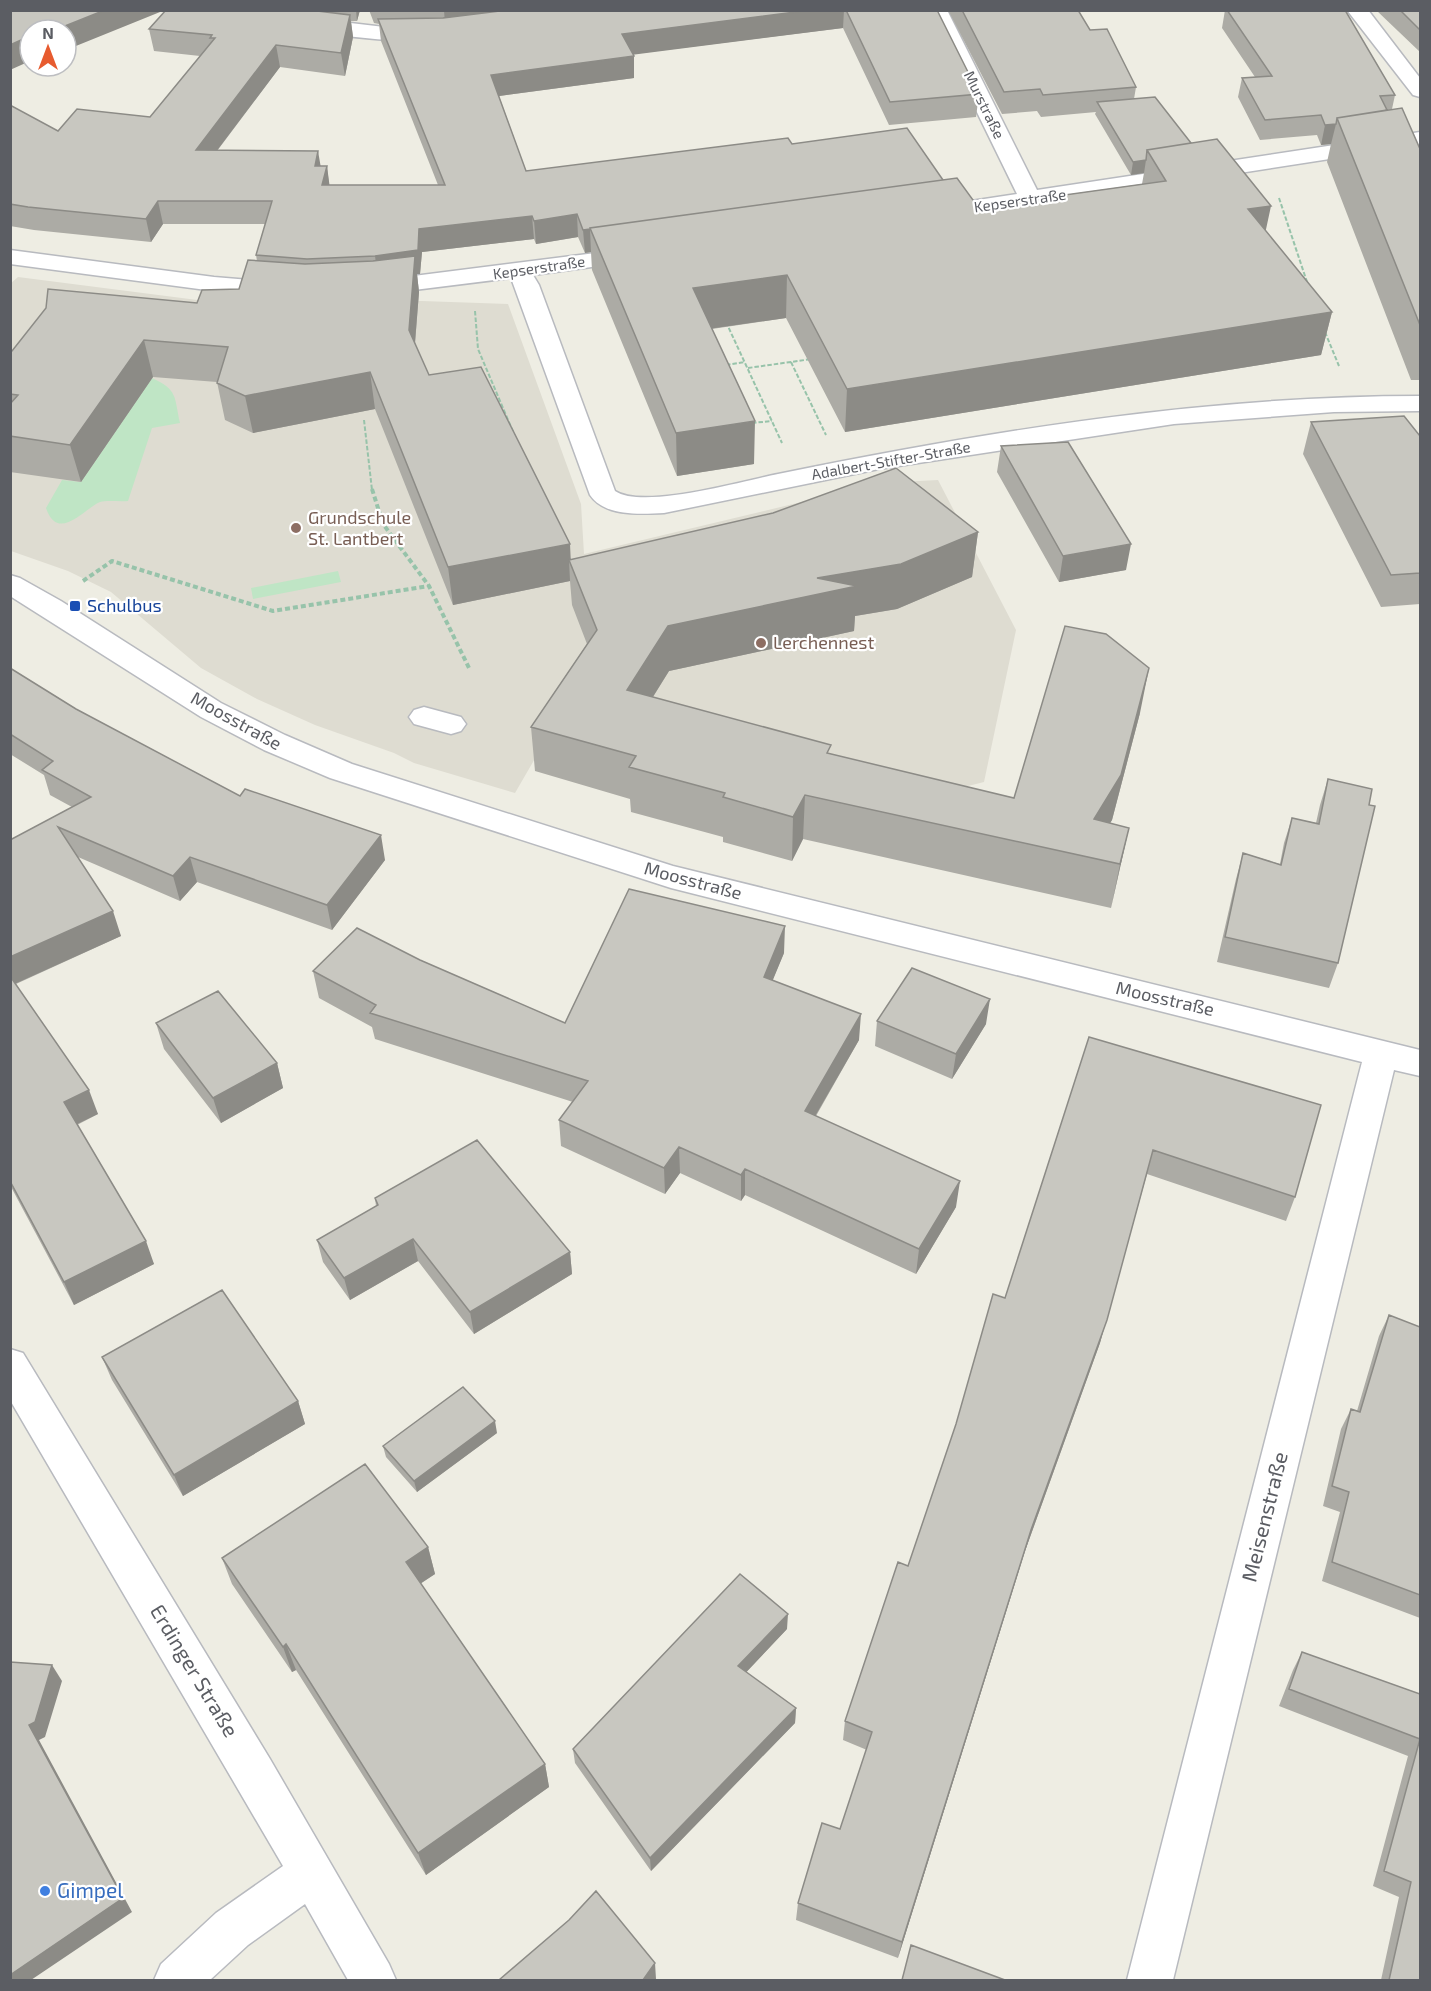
<svg xmlns="http://www.w3.org/2000/svg" width="1431" height="1991" viewBox="0 0 1431 1991" font-family="'Exo 2',sans-serif">
	<style>
		.education { fill: #dedcd1 }
		.green { fill: #bfe5c5 }
		.lines { fill: none; stroke-linecap: round; stroke-linejoin: round }
		.minor-casing { stroke: #b8babf; stroke-width: 3 }
		.path-far1 { stroke: #97c3aa; stroke-width: 2; stroke-dasharray: 4.5 2; stroke-linecap: butt }
		.path { stroke: #97c3aa; stroke-width: 4; stroke-dasharray: 5 3; stroke-linecap: butt }
		.minor { fill: #fff; fill-rule: evenodd }
		.wall { fill: #acaba5 }
		.shaded-wall { fill: #8c8b86 }
		.building { fill: #c8c7c0; stroke: #8c8b86; stroke-width: 1.5 }
		.education-dot { fill: #8d6e63; stroke: #fff; stroke-width: 2 }
		.transit-dot { fill: #1a4fb4; stroke: #fff; stroke-width: 2 }
		.shop-dot { fill: #3f7fe0; stroke: #fff; stroke-width: 2 }
		.labels { text-anchor: middle; stroke-width: 4.5; stroke-linejoin: round; paint-order: stroke }
		.far-street-label { font-size: 15px; fill: #5b5d63; stroke: #fff }
		.education-label { font-size: 18px; fill: #785e54; stroke: #fff; text-anchor: start }
		.transit-label { font-size: 18px; fill: #164399; stroke: #fff; text-anchor: start }
		.street-label { font-size: 18px; fill: #5b5d63; stroke: #fff }
		.near-street-label { font-size: 21px; fill: #5b5d63; stroke: #fff }
		.near-shop-label { font-size: 21px; fill: #366cbe; stroke: #fff; text-anchor: start }
	</style>
	<rect width="100%" height="100%" fill="#eeede3"/>
	<!-- education -->
	<path class="education" d="M18 277 213 302 422 301 508 304 581 504 584 554 881 483 938 480 1016 630 984 782 960 788 566 705 515 793 414 763 394 753 315 725 257 699 201 668 111 592 68 571 11 551 10 284Z"/>
	<!-- green -->
	<path class="green" d="M152 378C178 390 174 396 180 423L152 428 128 501C120 502 107 500 100 502 86 507 58 544 46 508L62 480 81 482Z
		M338 571 341 582 253 599 251 588Z"/>
	<g class="lines">
		<!-- minor casing -->
		<g class="minor-casing">
			<path id="minor" d="M927 10H947L1037 190 1420 132V145L1040 204 1031 207 933 220 925 218 922 213 925 208 1017 194Z
				M1347 10H1368L1420 78V97L1413 95Z
				M308 18 393 28 431 30 434 34 431 38C405 45 329 35 301 28L298 24 301 20Z
				M635 248 643 250 647 255 643 260 533 275 539 285 615 491C643 510 743 481 778 474 989 431 1205 396 1420 396V411L1334 412 1174 424 879 469 664 513C640 514 605 517 590 495L511 278 374 295 366 293 362 288 366 283 374 281Z
				M10 250 214 277 284 283 292 285 296 290 292 295 284 297 214 291 10 264Z
				M10 575 20 578 61 601 221 703 285 735 352 764 673 866 1420 1050V1076L1394 1070 1173 1980H1127L1362 1062 671 888 330 778 264 750 201 717 10 596Z
				M424 707 461 717 466 724 461 731 451 734 414 724 409 717 414 710Z
				M10 1349 23 1353 270 1759 389 1964 396 1980H348L305 1904 248 1945 210 1980H154L161 1964 216 1913 283 1866 10 1400Z"/>
		</g>
		<!-- path-far1 -->
		<path class="path-far1" d="M1279 198 1308 285
			M475 311 478 349 514 434
			M726 322 782 443
			M1325 332 1339 366
			M791 362 826 435
			M726 365 745 362
			M748 368 812 359
			M364 420 372 490
			M752 423 772 421"/>
		<!-- path -->
		<path class="path" d="M372 489 383 524 429 586 470 670
			M83 581 112 561 273 611 429 586"/>
		<!-- minor -->
		<use href="#minor" class="minor"/>
	</g>
	<!-- wall -->
	<path class="wall" d="M166 10H360L357 21H351L353 37 345 76 280 67 217 151 321 166H327L329 185H438L381 41 379 24 374 23 369 10H937L979 94 976 117 889 125 843 28 633 54 634 78 499 96 526 171 792 144 943 180 978 207 1142 184 1144 173 1131 175 1095 114 1096 112 1041 117 1037 111 1002 114 948 10H1078L1090 30 1136 87 1134 99 1191 143 1266 231 1332 312 1321 355 845 432 786 318 712 329 754 464 677 476 592 270 591 252 585 253 578 237 536 244 534 239 422 252 420 274H417L419 292 415 344 429 375 571 559 978 532 972 577 897 609 855 616 854 631 669 671 653 697 830 754 1014 798 1140 713 1112 820 1110 823 1129 828 1111 908 803 839 792 861 723 842V837L631 812 630 799 535 771 531 727 587 644 572 605 570 581 453 605 375 409 253 433 225 420 217 382 153 377 81 482 10 472V351L197 303 239 289 257 261 256 255 265 224H163L151 242 34 230 10 226V105L58 131 150 117 200 56 154 51 149 29Z
		M1225 10H1345L1395 95 1392 109 1420 149V380H1411L1327 162 1331 144 1321 145 1317 135 1260 140 1238 97 1242 78 1255 77 1222 28Z
		M1376 10H1420V52Z
		M1311 422 1420 436V604L1381 607 1303 454Z
		M1001 446 1126 570 1059 582 997 472Z
		M10 668 76 709 240 796 385 860 332 930 197 882 180 901 78 857 121 936 16 984 98 1114 77 1125 154 1264 74 1305 10 1185V840L72 807 50 795 44 775 10 754Z
		M1328 779 1338 963 1329 988 1217 962 1236 879 1243 853 1280 864 1284 843 1292 818 1316 823 1320 805Z
		M784 953 772 981 859 1040 816 1116 956 1207 916 1274 745 1195 741 1201 680 1173 665 1194 561 1146 559 1120 573 1102 375 1039 372 1027 319 998 313 971 420 960 565 1023Z
		M877 1021 986 1024 952 1079 875 1046Z
		M156 1023 277 1063 283 1088 221 1123 164 1049Z
		M1089 1037 1295 1197 1286 1221 1147 1174 1100 1343 1025 1551 898 1958 796 1920 798 1903 840 1829 867 1750 843 1740 845 1721 908 1566 1005 1298Z
		M375 1198 570 1252 572 1274 474 1334 418 1261 350 1300 323 1262 317 1240 376 1206Z
		M1389 1315 1420 1327V1618L1322 1581 1340 1512 1323 1506 1341 1429 1351 1409 1357 1411 1379 1336Z
		M102 1357 298 1401 305 1424 183 1496 112 1380Z
		M497 1433 417 1492 386 1457 383 1446Z
		M428 1547 435 1574 420 1584 545 1764 549 1787 426 1875 296 1670 292 1672 232 1584 222 1558Z
		M787 1629 746 1672 796 1708 795 1723 651 1871 575 1763 573 1749Z
		M1302 1652 1420 1694V1980H1381L1399 1897 1373 1886 1408 1756 1279 1706 1293 1670Z"/>
	<!-- shaded-wall -->
	<path class="shaded-wall" d="M105 10H165L66 50V30H55Z
		M356 10H360L357 21Z
		M444 10H551L445 24Z
		M811 10H844L843 28 623 56 622 34Z
		M350 15 353 37 345 76 341 53Z
		M30 36V61L10 70V45Z
		M276 45 280 67 200 173 196 150Z
		M634 56V78L492 97 491 75Z
		M1336 124 1331 144 1321 145 1325 125Z
		M318 151 322 174 315 166Z
		M1146 160 1144 173 1131 175 1133 162Z
		M327 166 330 189 322 185Z
		M158 201 163 224 151 242 146 219Z
		M1271 206 1262 248 1248 209Z
		M577 214 578 237 536 244 534 221Z
		M532 216 534 239 422 252 420 274H417L419 292 413 367 378 279 375 256 419 229Z
		M590 229 591 252 585 253 583 230Z
		M787 275 786 318 694 331 693 288Z
		M1332 312 1321 355 845 432 847 389Z
		M144 340 153 377 81 482 70 445Z
		M370 372 375 409 253 433 245 396Z
		M755 421 754 464 677 476 676 433Z
		M978 532 972 577 897 609 855 616 854 631 669 671 629 735 627 690 668 626 817 578Z
		M570 544 571 565 569 560 570 581 453 605 448 567Z
		M1131 544 1126 570 1059 582 1063 556Z
		M1149 668 1140 713 1112 820 1089 857 1094 819Z
		M805 795 803 839 792 861 793 817Z
		M1129 828 1119 872 1111 908 1120 864Z
		M381 835 385 860 332 930 327 905Z
		M190 857 197 882 180 901 173 876Z
		M113 911 121 936 10 986V957Z
		M785 926 784 953 763 1004 764 977Z
		M990 999 986 1024 952 1079 956 1054Z
		M861 1014 859 1040 803 1137 805 1111Z
		M277 1063 283 1088 221 1123 213 1098Z
		M89 1090 98 1114 73 1126 64 1102Z
		M679 1147 680 1173 665 1194 664 1168Z
		M1153 1150 1100 1343 1025 1551 898 1958 902 1942 1031 1530Z
		M745 1169V1195L741 1201V1175Z
		M960 1181 956 1207 916 1274 919 1249Z
		M413 1239 418 1261 350 1300 344 1278Z
		M146 1241 154 1264 74 1305 64 1282Z
		M570 1252 572 1274 474 1334 470 1312Z
		M298 1401 305 1424 183 1496 174 1475Z
		M495 1421 497 1433 417 1492 414 1481Z
		M428 1547 435 1574 412 1589 406 1562Z
		M788 1614 787 1629 738 1681V1666Z
		M286 1644 296 1670 292 1672 283 1647Z
		M52 1665 62 1681 45 1737 39 1740 132 1912 31 1980H10L29 1725Z
		M796 1708 795 1723 651 1871 650 1858Z
		M545 1764 549 1787 426 1875 418 1853Z
		M655 1963 656 1979 655 1980H643Z"/>
	<!-- building -->
	<path class="building" d="M10 10H105L55 30H52L48 28 43 30H30V36L10 45Z
		M166 10H309L350 15 341 53 276 45 196 150 318 151 315 166H327L322 185H445L378 19 443 18 508 10H811L622 34 634 56 491 75 526 171 788 138 792 144 907 128 943 180 590 228V229L583 230 577 214 534 221 532 216 419 229 418 250 375 256 307 259 256 255 272 201H158L146 219 28 207 10 204V105L58 131 77 109 150 117 215 38H210L212 35 149 29Z
		M846 10H937L979 94 890 102Z
		M962 10H1078L1090 30 1107 29 1136 87 1043 95 1040 89 1004 92Z
		M1227 10H1345L1395 95 1380 96 1387 110 1337 118 1336 124 1325 125 1321 115 1265 120 1242 78 1272 76Z
		M1400 10H1420V30Z
		M1155 97 1191 143 1147 150 1146 160 1133 162 1097 102Z
		M1402 108 1420 149V325L1337 118Z
		M1217 139 1271 206 1248 209 1332 312 847 389 787 275 693 288 755 421 676 433 590 228 957 178 978 207 1166 181 1147 150Z
		M415 256 409 330 429 375 481 367 570 544 448 567 370 372 245 396 217 383 228 347 144 340 70 445 10 436V404L18 395 10 394V351H12L46 308 48 289 197 303 202 290 239 289 248 260 305 264 373 261Z
		M1404 416 1420 436V573L1391 575 1311 422Z
		M1068 442 1131 544 1063 556 1001 446Z
		M896 468 978 532 901 564 817 578 857 586 668 626 627 690 831 745 827 753 1014 798 1065 626 1106 634 1149 668 1121 775 1094 819 1129 828 1120 864 805 795 793 817 723 797 725 793 629 767 636 756 531 727 597 630 569 560 773 513Z
		M10 668 76 709 240 796 245 789 381 835 327 905 190 857 173 876 58 827 113 911 10 957V840L91 797 42 770 53 761 10 734Z
		M1328 779 1372 789 1369 805 1375 806 1338 963 1225 937 1243 853 1281 865 1292 818 1319 824Z
		M629 889 785 926 764 977 861 1014 805 1111 960 1181 919 1249 745 1169 741 1175 679 1147 664 1168 559 1120 588 1081 370 1013 376 1005 313 971 357 928 420 960 565 1023Z
		M912 968 990 999 956 1054 877 1021Z
		M10 976 89 1090 64 1102 146 1241 64 1282 10 1181Z
		M218 991 277 1063 213 1098 156 1023Z
		M1089 1037 1321 1105 1295 1197 1153 1150 1107 1320 1031 1530 902 1942 798 1903 822 1823 840 1829 872 1732 845 1721 898 1562 908 1566 956 1424 993 1294 1005 1298Z
		M477 1140 570 1252 470 1312 413 1239 344 1278 317 1240 378 1205 375 1198Z
		M222 1290 298 1401 174 1475 102 1357Z
		M1389 1315 1420 1327V1595L1332 1562 1349 1492 1332 1486 1351 1409 1360 1412Z
		M463 1387 495 1421 414 1481 383 1446Z
		M365 1464 428 1547 406 1562 545 1764 418 1853 286 1644 283 1647 222 1558Z
		M740 1574 788 1614 738 1666 796 1708 650 1858 573 1749Z
		M1302 1652 1420 1694V1980H1389L1411 1882 1384 1871 1420 1739 1289 1689Z
		M10 1662 52 1665 35 1722 29 1725 123 1898 10 1975Z
		M596 1891 655 1963 643 1980H499L569 1920Z
		M911 1945 1005 1980H902Z"/>
	<!-- markers -->
	<g class="education-dot">
		<circle cx="296" cy="528" r="6"/>
		<circle cx="761" cy="643" r="6"/>
	</g>
	<rect class="transit-dot" x="69" y="600" width="12" height="12" rx="3"/>
	<circle class="shop-dot" cx="45" cy="1891" r="6"/>
	<g class="labels">
		<!-- far-street labels -->
		<g class="far-street-label">
			<text transform="translate(984 105) rotate(64)" y="5">Murstraße</text>
			<text transform="translate(1020 201) rotate(-8)" y="5">Kepserstraße</text>
			<text transform="translate(539 268) rotate(-8)" y="5">Kepserstraße</text>
			<text transform="translate(891 461) rotate(-10)" y="5">Adalbert-Stifter-Straße</text>
		</g>
		<!-- education labels -->
		<g class="education-label">
			<text x="308" y="524">Grundschule<tspan x="308" dy="21">St. Lantbert</tspan></text>
			<text x="773" y="649">Lerchennest</text>
		</g>
		<!-- transit labels -->
		<g class="transit-label">
			<text x="87" y="612">Schulbus</text>
		</g>
		<!-- street labels -->
		<g class="street-label">
			<text transform="translate(236 721) rotate(29)" y="6">Moosstraße</text>
			<text transform="translate(693 881) rotate(15)" y="6">Moosstraße</text>
			<text transform="translate(1165 999) rotate(13)" y="6">Moosstraße</text>
		</g>
		<!-- near-street labels -->
		<g class="near-street-label">
			<text transform="translate(1265 1517) rotate(-76)" y="7">Meisenstraße</text>
			<text transform="translate(194 1671) rotate(59)" y="7">Erdinger Straße</text>
		</g>
		<!-- near-shop labels -->
		<g class="near-shop-label">
			<text x="57" y="1898">Gimpel</text>
		</g>
	</g>
	<!-- border -->
	<rect width="1431" height="1991" fill="none" stroke="#5b5d63" stroke-width="24"/>
	<!-- north arrow -->
	<g transform="translate(48 48)"><circle r="28" fill="#ffffff" stroke="#bdbec1" stroke-width="1.5"/>
	<path d="M0-4.5L10 22L0 15L-10 22Z" fill="#e75b2f"/>
	<text y="-9" font-size="16" font-weight="bold" text-anchor="middle" fill="#5b5d63">N</text>
	</g>
</svg>
